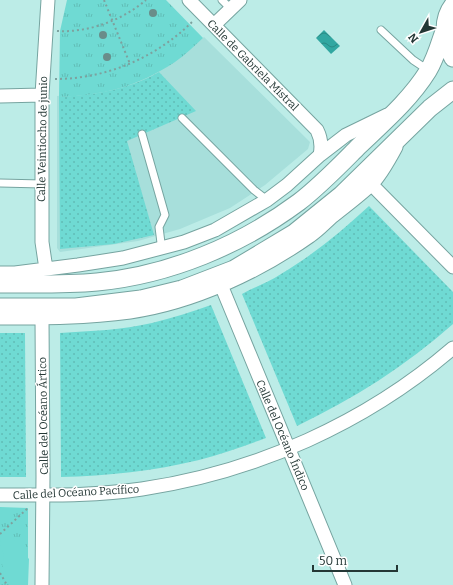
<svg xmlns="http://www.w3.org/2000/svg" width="453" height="585" viewBox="0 0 453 585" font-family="Bitter,serif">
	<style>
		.built { fill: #a7dfdb }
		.grass { fill: url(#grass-dots) }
		.park { fill: url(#park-tufts) }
		.garden { fill: #6fdad3 }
		.water { fill: url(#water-waves) }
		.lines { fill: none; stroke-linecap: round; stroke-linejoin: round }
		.service-casing { stroke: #76a4a0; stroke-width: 9 }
		.minor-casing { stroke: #76a4a0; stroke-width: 15 }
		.tertiary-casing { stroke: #76a4a0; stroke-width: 19 }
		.path { stroke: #7da19e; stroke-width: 2; stroke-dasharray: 2 3; stroke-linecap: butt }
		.service { stroke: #fff; stroke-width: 7 }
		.minor { stroke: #fff; stroke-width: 13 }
		.tertiary { stroke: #fff; stroke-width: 17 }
		.tree { fill: #6a8d8a }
		.labels { text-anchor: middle; stroke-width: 3; stroke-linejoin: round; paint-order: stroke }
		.street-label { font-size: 11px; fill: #243735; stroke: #fff }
	</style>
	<defs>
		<pattern id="grass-dots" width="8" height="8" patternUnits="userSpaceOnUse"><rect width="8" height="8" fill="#6fdad3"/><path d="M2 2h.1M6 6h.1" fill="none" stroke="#60bcb6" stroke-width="1.8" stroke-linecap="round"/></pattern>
		<pattern id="park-tufts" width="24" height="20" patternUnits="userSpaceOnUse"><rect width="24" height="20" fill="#6fdad3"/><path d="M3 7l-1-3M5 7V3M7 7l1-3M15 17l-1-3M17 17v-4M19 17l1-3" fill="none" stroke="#60bcb6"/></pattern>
		<pattern id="water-waves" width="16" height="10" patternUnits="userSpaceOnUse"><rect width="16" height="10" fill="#31a7a1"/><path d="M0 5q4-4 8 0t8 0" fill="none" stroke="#298984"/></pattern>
	</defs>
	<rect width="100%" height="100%" fill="#bcece7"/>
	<!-- built -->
	<path class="built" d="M204 37 310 142 308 149 265 185 230 208 180 229 138 241 60 252 57 248V96L84 94 176 60Z"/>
	<!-- grass -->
	<path class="grass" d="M159 72 196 111 127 141 154 235 114 244 60 249 59 97C94 95 128 90 159 72Z
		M369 206 453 292V324C406 366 353 399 297 426L242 294C255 287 269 282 281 274 313 255 342 231 369 206Z
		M211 305 266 438C244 446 222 454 199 460 154 471 107 476 61 477L60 333C91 331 122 330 152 323 172 318 192 312 211 305Z
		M0 333H25L26 477H0Z"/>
	<!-- park -->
	<path class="park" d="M67 0H166L203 38C194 46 185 55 175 62 137 87 104 95 59 97L60 31Z
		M0 507 28 508V585H0Z"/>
	<!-- garden -->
	<path class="garden" d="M10 531 16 544 29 559 28 585H12L2 565C7 555 0 549 0 539Z"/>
	<!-- water -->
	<path class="water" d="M324 30 340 46 331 54 316 38Z"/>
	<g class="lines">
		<!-- service casing -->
		<g class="service-casing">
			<path id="service" d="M222 0 231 9
				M381 30 413 60 428 70
				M182 118 254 190 267 200
				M142 134 165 215 159 227 161 243 158 250
				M0 183 42 184"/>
		</g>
		<!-- minor casing -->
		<g class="minor-casing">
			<path id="minor" d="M189 0 317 130C321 138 322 146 320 155
				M214 25 240 0
				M0 96 42 95
				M371 184 453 267
				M46 269 42 242V95L48 0
				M0 273H15L78 265 123 258 184 242 215 230 267 200 287 185 320 155 346 135 387 115
				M221 285 345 585
				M0 318C44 318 87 318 130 312 193 303 259 272 310 236 319 230 326 222 333 216 346 206 359 196 371 185 381 175 389 160 396 147
				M42 318 43 477 42 585
				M0 495C47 495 95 496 142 489 256 472 366 423 453 348"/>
		</g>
		<!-- tertiary casing -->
		<g class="tertiary-casing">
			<path id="tertiary" d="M453 5C441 20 444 42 453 58
				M0 284C32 284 65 285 97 282 170 275 241 245 299 202 321 185 340 165 359 146 383 123 410 100 428 71 436 58 440 42 445 28
				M0 307H76L141 299 182 289 234 269 294 233 341 195 430 108 453 90"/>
		</g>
		<!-- path -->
		<path class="path" d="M104 0 130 64
			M57 31C88 33 123 20 146 0
			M55 79C107 79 157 57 193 21
			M0 534 29 507
			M0 573 7 585"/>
		<!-- service -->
		<use href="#service" class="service"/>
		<!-- minor -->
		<use href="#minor" class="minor"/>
		<!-- tertiary -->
		<use href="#tertiary" class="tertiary"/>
	</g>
	<!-- trees -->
	<g class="tree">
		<circle cx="153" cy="13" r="4"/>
		<circle cx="103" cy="35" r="4"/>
		<circle cx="107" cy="57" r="4"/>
	</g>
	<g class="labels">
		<!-- street labels -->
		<g class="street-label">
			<text transform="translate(253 65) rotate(45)" y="4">Calle de Gabriela Mistral</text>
			<text transform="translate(42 139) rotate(-89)" y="4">Calle Veintiocho de junio</text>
			<text transform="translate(43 416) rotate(-91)" y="4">Calle del Océano Ártico</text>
			<text transform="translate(283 435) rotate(67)" y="4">Calle del Océano Índico</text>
			<text transform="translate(76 492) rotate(-3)" y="4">Calle del Océano Pacífico</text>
		</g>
	</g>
	<!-- north arrow -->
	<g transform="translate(421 32) rotate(231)" stroke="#ffffff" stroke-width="3" paint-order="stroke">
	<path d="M0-3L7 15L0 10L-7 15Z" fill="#243735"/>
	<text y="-6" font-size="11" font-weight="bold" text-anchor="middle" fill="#243735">N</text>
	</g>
	<!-- scale -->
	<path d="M313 565v6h84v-6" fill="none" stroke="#243735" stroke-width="2"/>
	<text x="319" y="565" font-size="12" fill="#243735" stroke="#ffffff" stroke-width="3" paint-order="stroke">50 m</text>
</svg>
